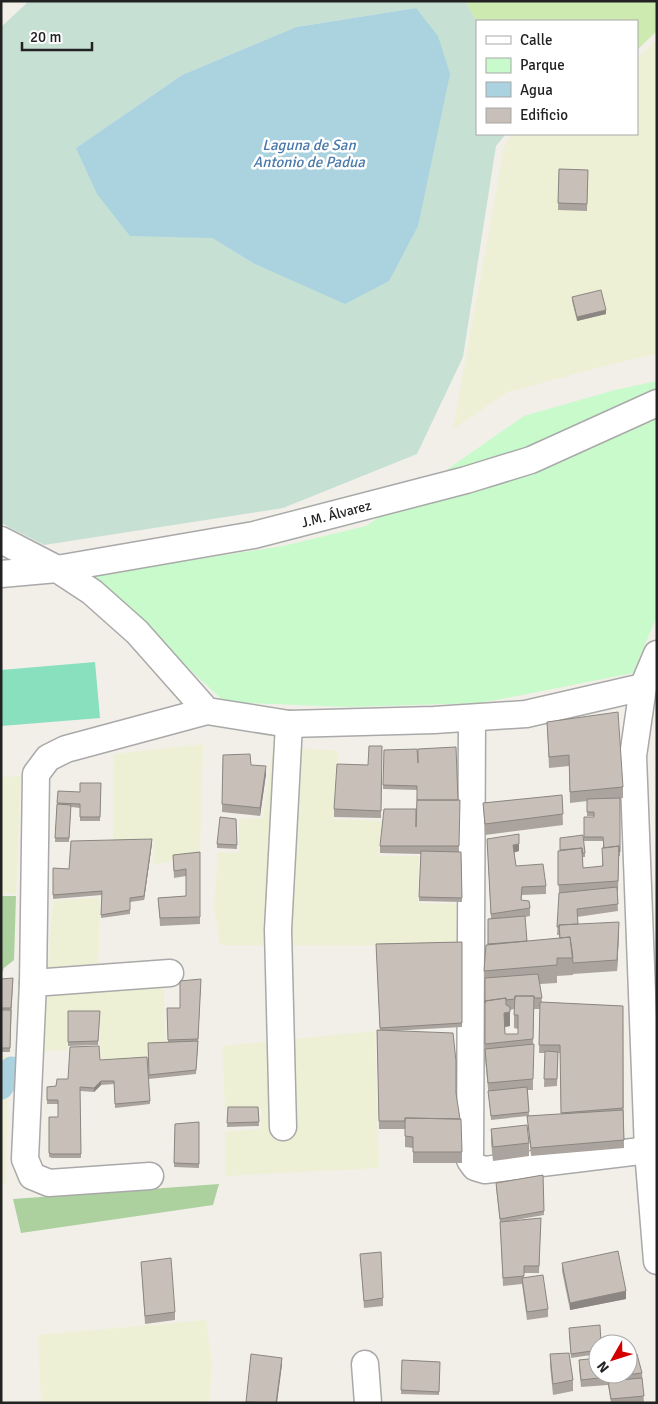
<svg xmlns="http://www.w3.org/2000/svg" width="658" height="1404" viewBox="0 0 658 1404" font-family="Signika,sans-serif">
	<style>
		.farmland { fill: #eef0d5 }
		.grass { fill: #cdebb0 }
		.forest { fill: #add19e }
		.wetland { fill: #c6e0d4; fill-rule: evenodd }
		.park { fill: #c8facc }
		.pitch { fill: #88e0be }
		.water { fill: #aad3df }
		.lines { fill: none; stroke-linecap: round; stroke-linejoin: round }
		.canal { stroke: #aad3df; stroke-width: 25 }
		.minor-casing { stroke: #a9a9a9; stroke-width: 29 }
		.minor { stroke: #fff; stroke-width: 26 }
		.wall { fill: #aba49e; fill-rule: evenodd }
		.shaded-wall { fill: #8b8681 }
		.building { fill: #c7bfb8; stroke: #8b8681 }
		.labels { text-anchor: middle; stroke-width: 5; stroke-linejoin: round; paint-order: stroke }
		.street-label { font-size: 14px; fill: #222; stroke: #fff }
		.water-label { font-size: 15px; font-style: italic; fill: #4a7aab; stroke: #fff }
	</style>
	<rect width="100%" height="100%" fill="#f2efe9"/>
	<!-- farmland -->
	<path class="farmland" d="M657 40V354L612 364 508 392 453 429 504 146 513 134H637V58Z
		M203 744 200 857 154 864V841H113L114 754Z
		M273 746 338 751 333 819 382 821 378 856H419L418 903 461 904 457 946 220 945 214 907 218 852 239 853V819L263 818Z
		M21 776 16 894 1 893V777Z
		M100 897 98 975 47 979 53 901Z
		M164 986 165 1044 148 1045 147 1059 101 1062 99 1046 100 1013 67 1014V1050L37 1051 45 994Z
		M375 1031 379 1168 226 1176 225 1132 260 1129 262 1109 225 1108 222 1046Z
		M1 1055 8 1057 6 1182 1 1185Z
		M206 1320 212 1364 209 1403H41L38 1335Z"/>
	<!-- grass -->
	<path class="grass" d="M465 1H657V31L637 50V21L477 22Z"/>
	<!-- forest -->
	<path class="forest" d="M1 896H16L14 960 4 968 1 976Z
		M219 1184 213 1205 21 1233 13 1199Z"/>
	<!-- wetland -->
	<path class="wetland" d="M29 1H465L477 22V134H506L496 146 463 357 417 454 283 508 44 545 1 523V27ZM416 8 253 263 212 238 76 148 182 75 296 27Z"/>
	<!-- park -->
	<path class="park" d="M657 381V616L633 673 481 703 347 707 225 702 87 576 283 546 366 526 524 416 615 390Z"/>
	<!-- pitch -->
	<path class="pitch" d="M95 662 100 718 1 726V670Z"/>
	<!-- water -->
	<path class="water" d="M416 8 438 36 450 74 418 226 389 281 345 304 253 263 212 238 130 236 97 194 76 148 182 75 296 27Z"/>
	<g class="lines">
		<!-- canal -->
		<path class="canal" d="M1 1087 12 1069"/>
		<!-- minor casing -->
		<g class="minor-casing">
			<g id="minor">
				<path d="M1 540 57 569 92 592 137 632 207 711 289 724 434 720 526 714 643 687"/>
				<path id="s1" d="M1 574 57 569 254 535 466 480 531 460 657 403"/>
				<path d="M657 654 643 687 633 756 648 1151 657 1261"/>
				<path d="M472 718 470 1160 475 1167 485 1170 657 1149"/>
				<path d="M33 983 170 973"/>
				<path d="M283 1127 278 930 289 724"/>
				<path d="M150 1176 49 1183 32 1176 25 1159 33 983 36 774 48 758 66 749 207 711"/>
				<path d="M365 1364 368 1403"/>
			</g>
		</g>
		<!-- minor -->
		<use href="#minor" class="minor"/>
	</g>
	<!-- wall -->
	<path class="wall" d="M559 169 588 170 587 211 558 210Z
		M572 297 606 314 577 321 572 301Z
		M547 722 623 787V798H620V856H619L618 892H617L618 911 577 917 578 924 619 933 617 971 573 974V968V975L557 976V983L540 984 542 1002 623 1006 624 1148 531 1156 527 1116 491 1120 485 1058V1013L484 971 491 919 487 839 519 851 514 852 516 866 546 886V894L522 895 521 900 530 908V916L525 917 527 941 559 938V935H557L559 896 558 851 585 853V857H583V868L602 866 603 848V841H584V817H594V816H587V801L570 803 569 766 549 768ZM514 1009V1028L518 1029V1034H505V1027L510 1026V1010ZM534 1009H540L539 1053H545L544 1087 557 1086 558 1053H560L561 1114 529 1116 528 1090H533V1044Z
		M382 746 381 818 334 817V809Z
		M384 750 418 763 458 800 459 852H461L462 902 419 901 421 854 380 853V846L416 827 417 790 383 789Z
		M223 755 266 774 260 816 222 812Z
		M101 783 100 821H80V808L71 807 69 842H55L57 804 58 791 80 792Z
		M562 795 563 825 485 835 483 803Z
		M236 819 237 849 217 848V844Z
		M152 843 144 900 130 902V914L101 918 102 895 53 899V868L69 869Z
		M200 852V924L160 926 158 898 186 896V876L174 878 173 855Z
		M462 942V1027L391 1031 456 1093 462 1152V1163H413V1148L405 1147V1129H379L377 1030 380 1031 376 944Z
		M13 978 10 1052H1V979Z
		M201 979 198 1045 196 1074 149 1079 148 1043 168 1042 167 1008H180Z
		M68 1011H100L98 1045 68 1046Z
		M147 1057 150 1104 115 1108 114 1084 101 1085 94 1092 80 1091 81 1158H52L49 1157V1117H58V1104H47V1087L56 1086 68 1079Z
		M228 1107H258L259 1126 227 1127Z
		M199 1122V1168L174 1167 175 1124Z
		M491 1129 529 1143V1156L493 1161 491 1143Z
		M543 1175 544 1215 504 1222 541 1218 539 1273H524V1278L548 1309V1317L527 1320 522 1284 503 1286 500 1223 496 1187Z
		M360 1254 383 1298V1306L364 1308Z
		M141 1262 175 1312V1320L145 1324Z
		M562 1263 626 1299 570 1310 562 1271Z
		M569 1332 598 1344V1354L571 1358Z
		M550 1354 573 1380V1391L553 1395 550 1365Z
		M402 1360 440 1362 439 1395 401 1394Z
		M579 1360 642 1373 644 1403H611L608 1385 581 1387 579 1368Z"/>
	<!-- shaded-wall -->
	<path class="shaded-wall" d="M606 310V314L577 321V317Z
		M266 766V774L260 816V808Z
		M152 839V843L144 900V896Z
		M519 844V851L513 853V845Z
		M619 922V933L617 971V960Z
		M510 1012V1026L504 1027V1013Z
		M101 1081V1085L94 1092V1088Z
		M626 1291V1299L570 1310V1303Z
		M282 1358V1365L277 1403H276Z"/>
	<!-- building -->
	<path class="building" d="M559 169 588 170 587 204 558 203Z
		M601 290 606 310 577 317 572 297Z
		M618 712 623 787 570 792 569 755 549 757 547 722Z
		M369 746H382L381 811 334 809 337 764 368 765Z
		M456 747 458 800H417V786L383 785 384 750 417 749 418 763V749Z
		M250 754 251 765 266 766 260 808 222 804 223 755Z
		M80 783H101L100 817H80V804L57 803 58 791 80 792Z
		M562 795 563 814 485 824 483 803Z
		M620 798V852H619V846L604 848 603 837H584V817H594V812H587V799Z
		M417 800H460L459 846H380L384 809H416V827Z
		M57 804 71 805 69 838H55Z
		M220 817 236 819 237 845 217 844Z
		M519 834V844L513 845 516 866 543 864 546 886 522 887 521 900 529 901 530 908 491 914 487 839Z
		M583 835 585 853H582V848L560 850V838Z
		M152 839 144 896 130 898V910L101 915 102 891 53 895V868L69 869 71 841Z
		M619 846 618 881 558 885V851L582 848 583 868 603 866 602 848Z
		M421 851 461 852 462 898 419 897Z
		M200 852V917L160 918 158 898 186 896V869L174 871 173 855Z
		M617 887 618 904 577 909 578 924 559 925V927H557L559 893Z
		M525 916 527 941 488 944V919Z
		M619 922 617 960 573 963 570 937 560 938 559 925Z
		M570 937 573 958H557V965L484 971 486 945Z
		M462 942V1023L380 1028 376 944Z
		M538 974 542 998H534V996H515V999L506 1000V998L485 1001V1003V978Z
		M13 978 11 1008H1V979Z
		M201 979 198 1039 168 1040 167 1008H180V981Z
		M515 996H534L533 1039 485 1044V1001L506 998V1005L510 1007V1012L504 1013 505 1034H518V1015H514Z
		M540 1002 623 1006V1108L561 1113 560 1045H539Z
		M1 1010H11L10 1048H1Z
		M68 1011H100L98 1041 68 1042Z
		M377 1030 453 1033 456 1061V1093L460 1119 405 1118V1121H379Z
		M198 1041 196 1070 149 1075 148 1043Z
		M534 1044 533 1079 488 1083 485 1049Z
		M99 1046 100 1060 147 1057 150 1101 115 1104 114 1081H101L94 1088 80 1087 81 1154H52L49 1153V1117H58V1100H47V1087L56 1086 57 1079H68L70 1047Z
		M545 1051 558 1052 557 1079H544Z
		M527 1087 529 1112 491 1116 488 1091Z
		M228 1107H258L259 1122 227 1123Z
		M623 1110 624 1140 531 1148 527 1116Z
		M405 1118 461 1119 462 1152H413V1137L405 1136Z
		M199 1122V1164L174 1163 175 1124Z
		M527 1125 529 1143 493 1147 491 1129Z
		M543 1175 544 1211 500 1219 496 1183Z
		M541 1218 539 1266H524V1276L503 1278 500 1222Z
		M618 1251 626 1291 570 1303 562 1263Z
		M381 1252 383 1298 364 1301 360 1254Z
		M171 1258 175 1312 145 1316 141 1262Z
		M543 1275 548 1309 527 1312 522 1278Z
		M600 1325 601 1344H598V1350L571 1354 569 1328Z
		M569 1353 573 1380 553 1384 550 1354Z
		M251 1354 282 1358 276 1403 246 1402Z
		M637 1354 642 1373 581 1380 579 1360 598 1358V1374H628V1355Z
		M402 1360 440 1362 439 1392 401 1390Z
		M642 1378 644 1396 611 1399 608 1381Z"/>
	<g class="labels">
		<!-- street labels -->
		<g class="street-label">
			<text dy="5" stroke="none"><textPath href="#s1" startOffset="341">J.M. Álvarez</textPath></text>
		</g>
		<!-- water labels -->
		<g class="water-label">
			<text x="309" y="150">Laguna de San<tspan x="309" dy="17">Antonio de Padua</tspan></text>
		</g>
	</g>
	<!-- border -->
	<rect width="658" height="1404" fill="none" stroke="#222222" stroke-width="5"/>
	<!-- legend -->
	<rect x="476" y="20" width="162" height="115" fill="#ffffff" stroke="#a7a7a7"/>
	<rect x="486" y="36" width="25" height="8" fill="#ffffff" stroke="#a7a7a7"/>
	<text x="520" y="45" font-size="15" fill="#222222">Calle</text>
	<rect x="486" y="58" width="25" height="15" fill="#c8facc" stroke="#a7a7a7"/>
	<text x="520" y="70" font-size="15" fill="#222222">Parque</text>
	<rect x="486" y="82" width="25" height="15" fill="#aad3df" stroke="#a7a7a7"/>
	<text x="520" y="95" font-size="15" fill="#222222">Agua</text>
	<rect x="486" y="108" width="25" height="15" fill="#c7bfb8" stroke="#a7a7a7"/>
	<text x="520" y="120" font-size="15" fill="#222222">Edificio</text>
	<!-- north arrow -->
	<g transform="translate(613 1359) rotate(231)"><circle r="24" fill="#ffffff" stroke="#a7a7a7"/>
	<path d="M0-4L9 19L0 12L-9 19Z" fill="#d40000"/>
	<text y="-8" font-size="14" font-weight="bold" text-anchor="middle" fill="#222222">N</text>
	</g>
	<!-- scale -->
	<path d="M22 42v8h70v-8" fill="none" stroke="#222222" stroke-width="2.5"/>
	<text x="30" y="42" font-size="15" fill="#222222" stroke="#ffffff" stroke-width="4" paint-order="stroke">20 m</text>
</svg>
